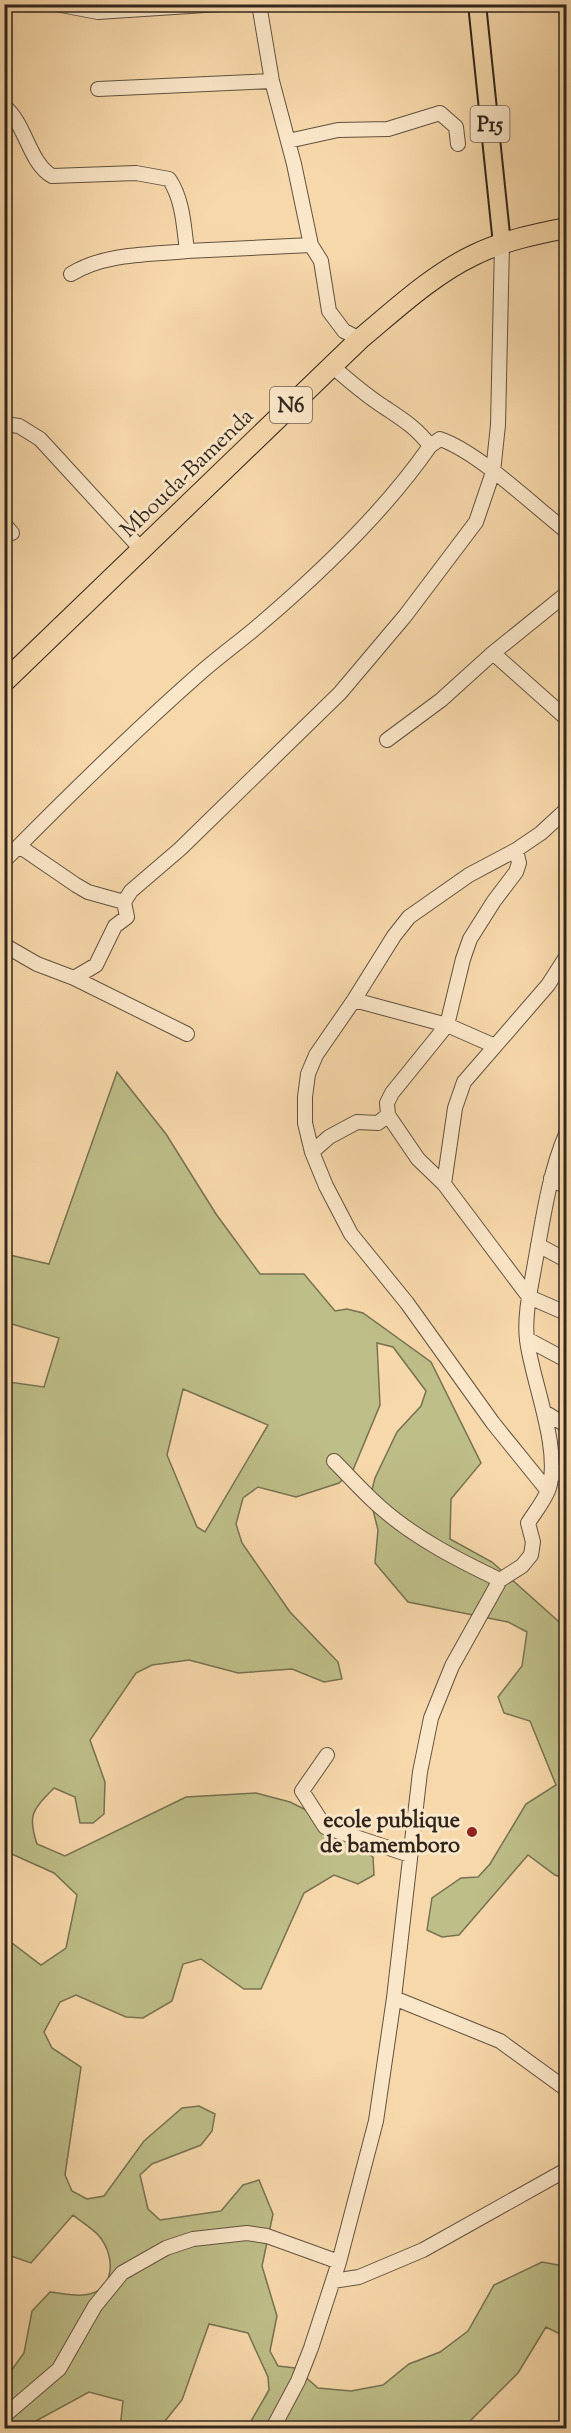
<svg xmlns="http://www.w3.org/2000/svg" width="571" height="2433" viewBox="0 0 571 2433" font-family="'Sorts Mill Goudy',serif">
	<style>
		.green { fill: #bebe88; stroke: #777252; stroke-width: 1.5; fill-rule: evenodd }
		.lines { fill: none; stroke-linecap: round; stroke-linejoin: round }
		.minor-casing { stroke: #625240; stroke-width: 16 }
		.major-casing { stroke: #30261c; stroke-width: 20 }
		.highway-casing { stroke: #30261c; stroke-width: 22 }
		.minor { stroke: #fae6c8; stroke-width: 14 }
		.major { stroke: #f7d8aa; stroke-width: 16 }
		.highway { stroke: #f7d8aa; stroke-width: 20 }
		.poi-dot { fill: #8f2418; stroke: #fae6c8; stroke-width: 2 }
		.labels { text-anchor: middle; stroke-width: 6; stroke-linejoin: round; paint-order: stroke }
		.shield { fill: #fae6c8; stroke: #6d6050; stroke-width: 1.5 }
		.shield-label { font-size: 21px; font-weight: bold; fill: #30261c }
		.street-label { font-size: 22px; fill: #30261c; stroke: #fae6c8 }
		.poi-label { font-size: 22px; font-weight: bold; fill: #30261c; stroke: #fae6c8; text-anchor: end }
	</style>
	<rect width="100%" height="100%" fill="#f7d8aa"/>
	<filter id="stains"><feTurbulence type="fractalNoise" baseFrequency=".00333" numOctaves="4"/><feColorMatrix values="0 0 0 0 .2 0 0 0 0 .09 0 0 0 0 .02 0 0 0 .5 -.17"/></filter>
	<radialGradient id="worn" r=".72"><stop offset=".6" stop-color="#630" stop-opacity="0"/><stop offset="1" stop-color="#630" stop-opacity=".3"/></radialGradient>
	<!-- green -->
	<path class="green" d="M117 1072 166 1134 216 1214 260 1274H304L335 1311 347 1309 363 1313 431 1362 481 1463 451 1499 450 1539 492 1562 566 1628V1879L555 1875 528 1855 459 1935 442 1937 427 1930 432 1898 461 1878 478 1877 490 1864 526 1804 556 1785 530 1721 504 1713 498 1697 522 1666 527 1632 508 1622 408 1602 375 1563 378 1530 370 1498 375 1478 397 1432 421 1406 426 1391 393 1347 377 1343 380 1405 353 1470 339 1483 296 1497 258 1487 243 1498 236 1524 242 1543 290 1612 338 1662 342 1679 324 1682 292 1669 238 1673 189 1660 152 1665 136 1673 90 1740 105 1782 104 1814 93 1823H80L75 1797 54 1788C33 1810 27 1814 37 1844L65 1856 186 1797 256 1793 290 1802 334 1824 373 1857 374 1875 358 1884 334 1875 304 1893 261 1989H244L201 1959 183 1964 172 2001 143 2018 126 2017 76 1995 60 2002 44 2032 52 2048 81 2067 65 2175 72 2191 87 2199 104 2196 144 2141 182 2108 199 2106 215 2114 212 2131 201 2145 152 2164 140 2175 148 2209 160 2220 221 2211 243 2185 259 2180 273 2214 262 2266 277 2316 270 2351 278 2366 295 2368 318 2388 351 2391 383 2385 409 2364 440 2352 468 2331 494 2285 542 2262 558 2265 566 2260V2337L546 2327 518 2373 463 2428H247L269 2390 268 2377 248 2333 209 2324 182 2400 165 2421 162 2428H120L123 2401 89 2392 23 2428H5V2379L24 2353 32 2311 50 2292C61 2293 73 2296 83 2295 116 2293 116 2256 99 2236 92 2228 81 2222 73 2215L31 2263 5 2254 4 1937 41 1965 66 1948 77 1895 54 1873 5 1851V1399L9 1382 44 1387 59 1338 5 1322V1254L49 1264ZM183 1389 268 1425 205 1532 197 1527 167 1455Z"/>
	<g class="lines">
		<!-- minor casing -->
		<g class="minor-casing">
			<path id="minor" d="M56 4 98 12 220 4
				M259 4 272 81 294 164 311 245 321 261 329 311 344 331 360 339
				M98 89 272 81
				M4 106C26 124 29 163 52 176L136 173 169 179C183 199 184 228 187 251L311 245
				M288 141 338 130 388 129 440 113 456 127 458 144
				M71 274C105 253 148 255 187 251
				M332 366C348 380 365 395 384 407 402 419 417 428 430 446
				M4 424 19 426 40 439 141 549
				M4 524 12 533
				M493 653 566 718
				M387 740 441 700 493 653 566 594
				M19 846 76 885 88 892 124 902 131 891 180 849 340 693 405 616 476 522 493 472 498 425 502 244
				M516 850 519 863 516 872 494 901 470 939 463 959 447 1025 392 1093 387 1103 388 1115 418 1159 444 1184 529 1297 566 1313
				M4 861C67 797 131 734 198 675 217 658 238 643 258 626 318 575 385 511 430 446L440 439C478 452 533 505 566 531
				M4 945 37 964 74 978 187 1034
				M74 978 96 965 115 926 127 917 124 902
				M354 1000 447 1025 495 1046
				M312 1152 329 1137 357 1122 378 1123 388 1115
				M551 1178 566 1187
				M444 1184 455 1108 464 1082 548 985 566 957
				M538 1245 566 1260
				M527 1339 566 1360
				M544 1412 566 1425
				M334 1461C349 1476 364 1493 380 1507 415 1538 458 1560 500 1580
				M553 1469 566 1477
				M548 1491 493 1423 407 1303 351 1234 326 1186 312 1152 305 1123V1097L308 1074 316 1055 354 1000 394 936 409 917 469 875 516 850 541 833 566 810
				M327 1755 302 1791 325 1827 410 1855
				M394 1998 500 2041 566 2089
				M333 2281 359 2277 423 2250 566 2170
				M4 2416 59 2369 95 2306 122 2273 166 2248 193 2239 247 2233 267 2236 339 2262
				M273 2428 298 2381 311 2348 339 2262 376 2121 394 1998 420 1772 431 1718 452 1666 500 1580 522 1566 531 1555 533 1542 528 1523C535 1512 545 1500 549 1488 561 1448 532 1381 527 1340 524 1315 531 1287 535 1263 543 1219 549 1174 566 1134"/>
		</g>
		<!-- major casing -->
		<g class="major-casing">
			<path id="major" d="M477 4 502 244"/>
		</g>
		<!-- highway casing -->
		<g class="highway-casing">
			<path id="highway" d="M4 682 360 339C395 310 432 275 474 255 502 241 536 234 566 228"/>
		</g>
		<!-- minor -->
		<use href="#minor" class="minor"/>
		<!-- major -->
		<use href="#major" class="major"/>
		<!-- highway -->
		<use href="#highway" class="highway"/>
	</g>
	<!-- markers -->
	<circle class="poi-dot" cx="472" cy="1832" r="6"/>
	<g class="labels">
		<!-- shield labels -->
		<g class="shield">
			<rect x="470.5" y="106" width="39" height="36" rx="4.5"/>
			<rect x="270" y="387" width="42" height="36" rx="4.5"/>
		</g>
		<g class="shield-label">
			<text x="490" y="131">P15</text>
			<text x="291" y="412">N6</text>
		</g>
		<!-- street labels -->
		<g class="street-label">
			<text transform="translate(186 472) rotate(-44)" y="8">Mbouda-Bamenda</text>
		</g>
		<!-- poi labels -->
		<g class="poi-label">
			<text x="460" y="1827">ecole publique<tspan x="460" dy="25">de bamemboro</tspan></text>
		</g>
	</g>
	<!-- margin -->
	<rect width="571" height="2433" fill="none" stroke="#f7d8aa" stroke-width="24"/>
	<rect x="6" y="6" width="559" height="2421" fill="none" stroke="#30261c" stroke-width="3"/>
	<rect x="12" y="12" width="547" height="2409" fill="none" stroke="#30261c" stroke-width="1.5"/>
	<rect width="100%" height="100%" filter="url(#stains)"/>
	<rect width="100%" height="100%" fill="url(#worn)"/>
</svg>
